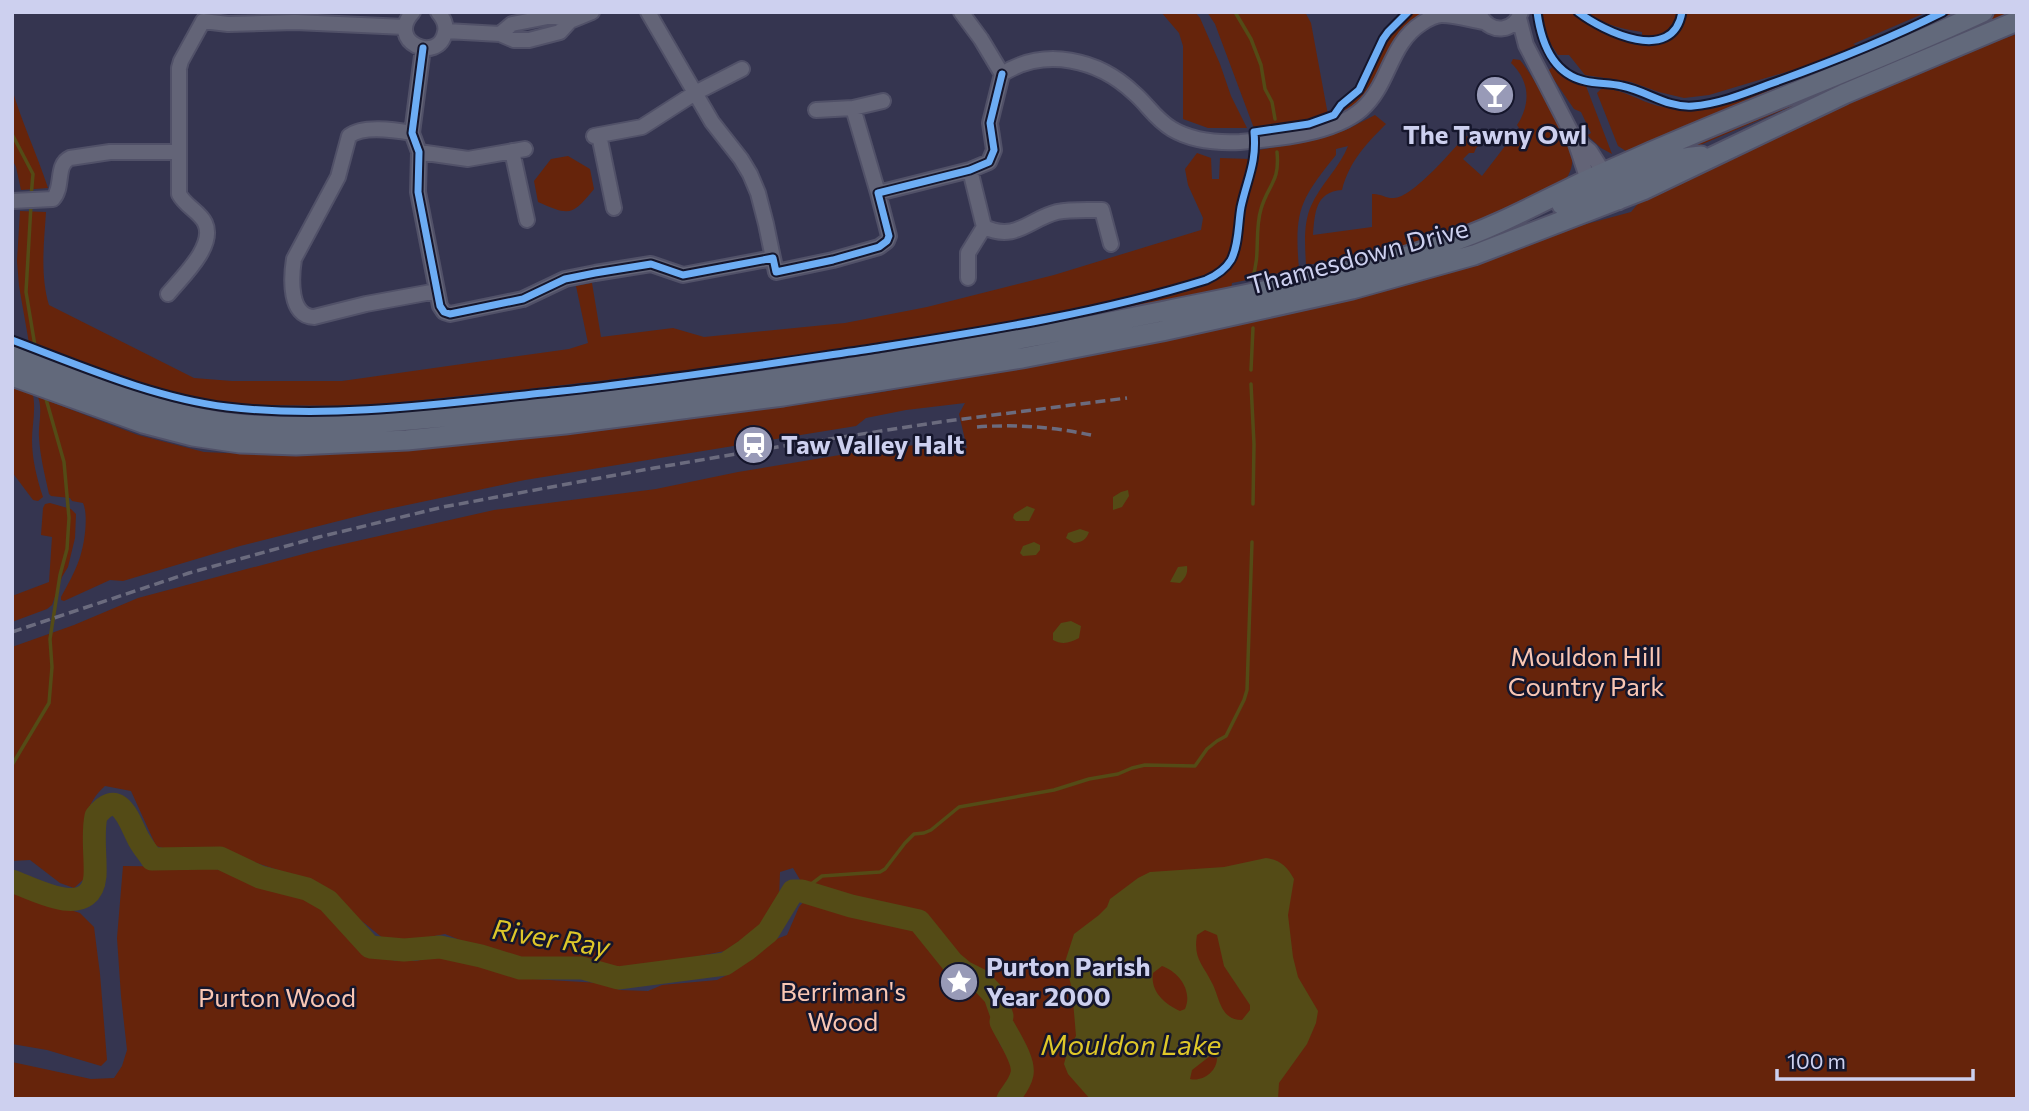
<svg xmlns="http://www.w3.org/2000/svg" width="2029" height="1111" viewBox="0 0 2029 1111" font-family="Commissioner,sans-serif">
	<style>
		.green { fill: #66240b }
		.water { fill: #544b16; fill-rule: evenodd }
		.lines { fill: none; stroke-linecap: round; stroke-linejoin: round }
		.stream { stroke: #544b16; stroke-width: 3.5 }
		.river { stroke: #544b16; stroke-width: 23 }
		.minor-casing { stroke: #515168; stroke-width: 18 }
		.major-casing { stroke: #515168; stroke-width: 23 }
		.minor { stroke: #636477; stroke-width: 14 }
		.major { stroke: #62697b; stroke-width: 19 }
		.rail { stroke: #6b6b7e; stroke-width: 3.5; stroke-dasharray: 10 5; stroke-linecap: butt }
		.cycleway-casing { stroke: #15162c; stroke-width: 11 }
		.cycleway { stroke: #6dadf4; stroke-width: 7 }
		.labels { text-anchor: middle; stroke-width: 5; stroke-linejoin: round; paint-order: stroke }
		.poi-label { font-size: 26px; font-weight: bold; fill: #cdd0ef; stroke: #15162c; text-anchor: start }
		.street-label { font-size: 26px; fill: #cdd0ef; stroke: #15162c }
		.park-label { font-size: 26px; fill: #f9c6b3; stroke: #15162c }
		.water-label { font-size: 28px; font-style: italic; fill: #dec729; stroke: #15162c }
	</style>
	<rect width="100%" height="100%" fill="#353550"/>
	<!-- green -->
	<path class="green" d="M1161 12H1195L1200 18 1220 64 1231 96 1247 128H1208L1183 119V46L1179 33Z
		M1207 12H1305L1311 23 1328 115 1255 131 1215 24Z
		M1413 12H1427C1411 23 1397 33 1389 51 1382 65 1378 82 1368 95 1362 103 1351 109 1343 116L1339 109C1368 93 1369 73 1383 46 1390 32 1401 21 1413 12Z
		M1542 12H1571C1593 30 1614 39 1642 44V32C1622 29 1604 25 1587 12H1678L1674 23 1676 32 1683 12H1927L1853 44 1858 46 1833 58 1709 95 1684 98 1659 92 1631 82 1585 75 1569 55H1558L1547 38Z
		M1950 12H1955L1892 42 1626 151 1618 146 1597 93 1602 88C1622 89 1639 101 1658 106 1669 108 1683 110 1695 109 1726 107 1758 92 1787 81 1842 60 1896 38 1950 12Z
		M2001 12H2015L1641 170 1690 143Z
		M2017 34V1099H1017L1020 1093 1017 1061 1003 1031 1002 1009 998 997 985 982 953 956 934 929 915 915 875 912 802 883 793 868 780 872 779 899 760 927 725 951 616 972 572 964 528 961 487 951 445 934 407 941 384 939 312 881 244 859 225 852 211 851 183 854 156 846 131 791 105 786C77 810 85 844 85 878L74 888 60 883 30 860 12 861V647L74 625 138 598 326 548 494 510 656 489 738 472 888 447 933 444 967 448 959 414 965 403 906 410 866 418 856 426 525 480 374 512 240 546 123 581 110 580 64 601 61 600V597C67 586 75 572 79 560 84 547 89 516 83 503L72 501 70 498 51 496 49 494C45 475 40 457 39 437 38 423 43 411 38 397L138 435 204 452 287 456 444 447 606 430 871 394 1142 346 1326 306 1328 301 1557 232 1631 212 1646 194 1902 75Z
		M1513 59 1520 60C1533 76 1569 136 1572 155 1574 168 1567 181 1557 188L1431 241 1324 269 1323 263 1306 265C1305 246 1303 224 1311 206 1320 185 1340 167 1348 146L1336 149V155C1300 200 1294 210 1299 269L1232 283 1231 289 966 341 685 383 583 395 337 417H238L176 405 12 348V343L132 388 174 401 215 410 266 414H334L501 401 671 381 842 357 971 336 1113 310 1215 280 1228 271 1237 258 1246 206 1256 170 1259 150 1311 141 1346 130 1375 115 1386 124C1366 144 1349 162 1342 190 1315 192 1315 213 1313 235L1372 227V194C1380 193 1387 199 1394 198 1412 198 1453 150 1465 136L1485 139 1476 148 1474 153H1469L1463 159 1482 176 1519 128 1517 125C1531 104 1530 81 1511 63Z
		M1554 65 1566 78 1586 86 1612 154 1601 148 1589 137 1588 135 1591 133 1581 112 1574 109 1548 71Z
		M12 89C22 123 37 154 48 188L21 190 16 167 12 159Z
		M1197 153 1211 158 1212 179H1219L1220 158 1250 159 1248 175 1238 204 1237 221 1232 253 1224 267 1209 276 1121 303 916 339 746 364 511 391 364 406 242 405 206 401 152 388 29 343 19 286 17 261 20 211 46 212C44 243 40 275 49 305L194 378 232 381H342L569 349 588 343 576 286 592 283 601 337 673 328 704 337 845 323 927 307 1054 275 1201 230 1203 218 1188 185 1185 169Z
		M568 156 590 169 594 189C572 216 570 216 538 202L534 181 551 159Z
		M12 387 33 395C36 411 32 425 32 440 32 459 37 479 43 497L38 501 33 500 12 472Z
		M50 503 71 509 76 514 75 538 68 567 62 577 52 605 47 609 12 622V596L49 582 52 537 41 535 43 508 45 504Z
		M123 866 199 867 222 870 291 893 313 897 338 912 346 927 365 948 381 957 396 961H416L450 953 516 978 599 983 620 990 648 991 662 985 717 980 733 972 771 941 787 935 799 907 805 900C824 901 838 912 856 916 881 922 912 912 932 933 944 945 949 965 964 975 975 982 987 984 993 997 1000 1011 993 1030 1000 1044 1003 1051 1010 1055 1013 1061 1018 1069 1017 1084 1014 1092L1003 1096 1000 1099H12V1062L91 1079 114 1078 122 1066 127 1050 121 996 117 938Z
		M12 894 23 895 80 913 94 927 100 974 107 1060 101 1066 47 1050 12 1044Z"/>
	<!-- water -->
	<path class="water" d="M1128 490 1129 496 1122 507 1113 510V497L1121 492Z
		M1027 506 1035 509 1029 521H1016L1013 518 1014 514Z
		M1080 529 1089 532C1086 540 1082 542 1074 543L1066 538 1068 533Z
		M1034 542 1040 545V550L1036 555 1023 556 1020 553 1023 546Z
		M1187 566C1188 574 1185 578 1180 583L1170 582 1178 567Z
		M1071 621 1081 626 1079 638C1070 643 1062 645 1053 640V633L1061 623Z
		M1266 858C1280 860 1287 866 1294 879L1288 915 1293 957 1298 977 1318 1011 1316 1023 1307 1044 1279 1083 1278 1099H1090L1068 1074 1064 1064 1068 1049 1076 1036 1072 989 1065 962 1074 934 1099 915 1107 907 1110 899 1138 878 1150 872 1224 867ZM1205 930 1217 935 1224 966 1250 1005V1010L1242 1020C1220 1020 1220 998 1212 983 1203 964 1193 959 1197 935ZM1162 966C1179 972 1193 991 1185 1009L1180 1011C1164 1004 1150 991 1153 973ZM1210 1056 1217 1058C1217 1072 1202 1082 1190 1079L1192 1070Z"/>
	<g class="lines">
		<!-- stream -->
		<path class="stream" d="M1235 12 1251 39 1261 65 1265 89 1272 102 1275 119
			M12 134 33 174 31 197
			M31 205 26 292 35 346
			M1252 279C1261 256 1254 232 1261 209 1268 184 1280 183 1277 152
			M1251 370 1253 328
			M1251 384 1254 444 1253 504
			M12 765 49 703 52 667 50 639 60 575 67 549 69 518 64 462 46 399
			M802 891 822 876 880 872 885 869 905 843 914 834 924 833 931 830 959 807 1054 790 1089 779 1118 774 1132 768 1145 765 1195 766 1207 749 1217 741 1226 736 1244 700 1247 690 1252 542"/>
		<!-- river -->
		<path class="river" d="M12 881C34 889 91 921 95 876 96 857 92 835 96 816 120 785 130 824 139 840 143 847 148 853 152 859L220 858 260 877 307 889 328 901 370 947 404 950 440 947 481 956 520 968H582L618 978 725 964 746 950 768 932 793 891H802L851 906 919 921 952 962 964 972 980 980 995 996 1002 1016 1001 1022C1007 1035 1025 1060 1022 1074 1020 1084 1013 1091 1008 1099"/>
		<!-- minor casing -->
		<g class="minor-casing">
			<path id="minor" d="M413 12C385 42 439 65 445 32 447 24 443 18 438 12
				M648 12 712 122 741 159 750 174 758 193 766 224 773 258
				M961 12 981 39 1002 74C1045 47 1098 59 1134 93 1149 106 1154 118 1172 129 1192 141 1217 143 1240 142 1276 139 1334 134 1362 109 1390 84 1389 44 1422 23 1428 19 1435 15 1442 15 1456 15 1471 20 1484 22
				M1481 17C1492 34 1514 32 1521 12
				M1519 18 1526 45 1574 138 1588 180
				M203 21 228 24 295 22 405 27
				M446 31 500 34 514 40H529L560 32 570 21 592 12
				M500 34 512 24 553 16 570 21
				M423 48 412 133 419 152 418 192 440 306 444 312 450 314 523 299 565 279 595 273 651 264 683 275 773 258 776 272 833 260 879 247 887 241 889 236 878 193 970 170 989 162 994 150 990 123 1002 74
				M853 108 878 193
				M816 110 853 108 883 101
				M412 133C395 130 363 125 349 136L338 177 294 259C291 278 289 317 314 317L366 304 437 291
				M599 135 614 208
				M594 136 642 127 695 93 742 69
				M1574 138 1590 151 1604 173
				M512 151 527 220
				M419 152 468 159 525 149
				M970 170 984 227C1016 242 1029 219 1057 212 1071 209 1087 210 1102 210L1111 244
				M12 201 53 199C64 187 55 165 70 158L110 152H179V68L181 61 203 21
				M968 278V253L984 227
				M168 294C181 278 216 246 205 223 200 212 185 206 179 194V152"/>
		</g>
		<!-- major casing -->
		<g class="major-casing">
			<path id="major" d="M1592 181C1619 187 1638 174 1662 164 1675 159 1687 157 1701 156
				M1562 205 1590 195 1618 200
				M12 356C85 382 160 416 238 424 282 428 327 426 371 423 443 418 515 410 586 403 780 381 974 350 1165 311 1258 292 1354 275 1445 244 1494 228 1539 203 1585 181 1607 171 1629 162 1651 152 1761 104 1874 63 1983 12
				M12 376 143 423 193 436 240 443 296 445 407 440 565 424 783 396 1022 358 1162 331 1352 289 1474 255 1643 190 1844 94 2017 21"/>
		</g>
		<!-- minor -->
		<use href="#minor" class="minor"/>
		<!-- major -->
		<use href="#major" class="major"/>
		<!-- rail -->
		<path class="rail" d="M977 427C1015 424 1053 427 1091 435
			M12 632 189 573 319 537 443 507 654 468 783 446 947 421 1127 398"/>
		<!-- cycleway casing -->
		<g class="cycleway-casing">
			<path id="cycleway" d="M1537 12C1541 42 1553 74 1585 81 1597 84 1610 83 1622 86 1647 91 1667 108 1693 106 1719 104 1746 93 1770 84 1829 63 1887 40 1943 12
				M1578 12C1604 32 1673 65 1682 12
				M423 48 412 133 419 152 418 192 440 306 444 312 450 314 523 299 565 279 595 273 651 264 683 275 773 258 776 272 833 260 879 247 887 241 889 236 878 193 970 170 989 162 994 150 990 123 1002 74
				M12 340C81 366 154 398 227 407 336 420 454 402 562 391 666 380 768 364 871 349 984 331 1096 314 1206 280 1215 276 1225 270 1231 260 1239 245 1238 223 1241 207 1247 179 1257 163 1254 132L1309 124 1334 115 1341 105 1359 90 1383 39 1388 32 1408 12"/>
		</g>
		<!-- cycleway -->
		<use href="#cycleway" class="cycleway"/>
	</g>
	<!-- icons -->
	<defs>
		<g id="bar-disc" transform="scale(2.0125)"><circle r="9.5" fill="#989ab7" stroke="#15162c"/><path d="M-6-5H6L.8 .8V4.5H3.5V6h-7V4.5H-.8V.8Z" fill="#fff"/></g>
		<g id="station-disc" transform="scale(2.0125)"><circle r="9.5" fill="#989ab7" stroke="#15162c"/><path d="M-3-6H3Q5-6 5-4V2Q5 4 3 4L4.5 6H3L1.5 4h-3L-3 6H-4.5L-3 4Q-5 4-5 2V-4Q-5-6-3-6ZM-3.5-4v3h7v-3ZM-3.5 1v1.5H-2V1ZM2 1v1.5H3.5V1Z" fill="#fff"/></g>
		<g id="sight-disc" transform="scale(2.0125)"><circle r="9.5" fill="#989ab7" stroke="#15162c"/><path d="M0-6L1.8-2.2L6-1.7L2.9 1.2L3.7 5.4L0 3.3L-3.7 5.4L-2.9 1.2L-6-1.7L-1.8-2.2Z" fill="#fff"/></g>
	</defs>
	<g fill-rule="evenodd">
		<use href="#bar-disc" x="1495" y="95"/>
		<use href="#station-disc" x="754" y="445"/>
		<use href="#sight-disc" x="959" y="982"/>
	</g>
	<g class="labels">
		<!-- poi labels -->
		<g class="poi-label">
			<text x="1495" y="144" text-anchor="middle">The Tawny Owl</text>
			<text x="781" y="454">Taw Valley Halt</text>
			<text x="986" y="976">Purton Parish<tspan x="986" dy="30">Year 2000</tspan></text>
		</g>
		<!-- street labels -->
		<g class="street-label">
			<text transform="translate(1358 257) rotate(-15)" y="9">Thamesdown Drive</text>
		</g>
		<!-- park labels -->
		<g class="park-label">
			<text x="1586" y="666">Mouldon Hill<tspan x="1586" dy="30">Country Park</tspan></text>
			<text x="843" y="1001">Berriman's<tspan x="843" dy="30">Wood</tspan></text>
			<text x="277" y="1007">Purton Wood</text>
		</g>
		<!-- water labels -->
		<g class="water-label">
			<text transform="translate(551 938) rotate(9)" y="10">River Ray</text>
			<text x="1131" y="1055">Mouldon Lake</text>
		</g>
	</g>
	<!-- border -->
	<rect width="2029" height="1111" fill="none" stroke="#cdd0ef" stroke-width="28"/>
	<!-- scale -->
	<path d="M1777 1069v10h196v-10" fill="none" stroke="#cdd0ef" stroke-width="3.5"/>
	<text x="1787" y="1069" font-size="21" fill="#cdd0ef" stroke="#15162c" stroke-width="5" paint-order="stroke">100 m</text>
</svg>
